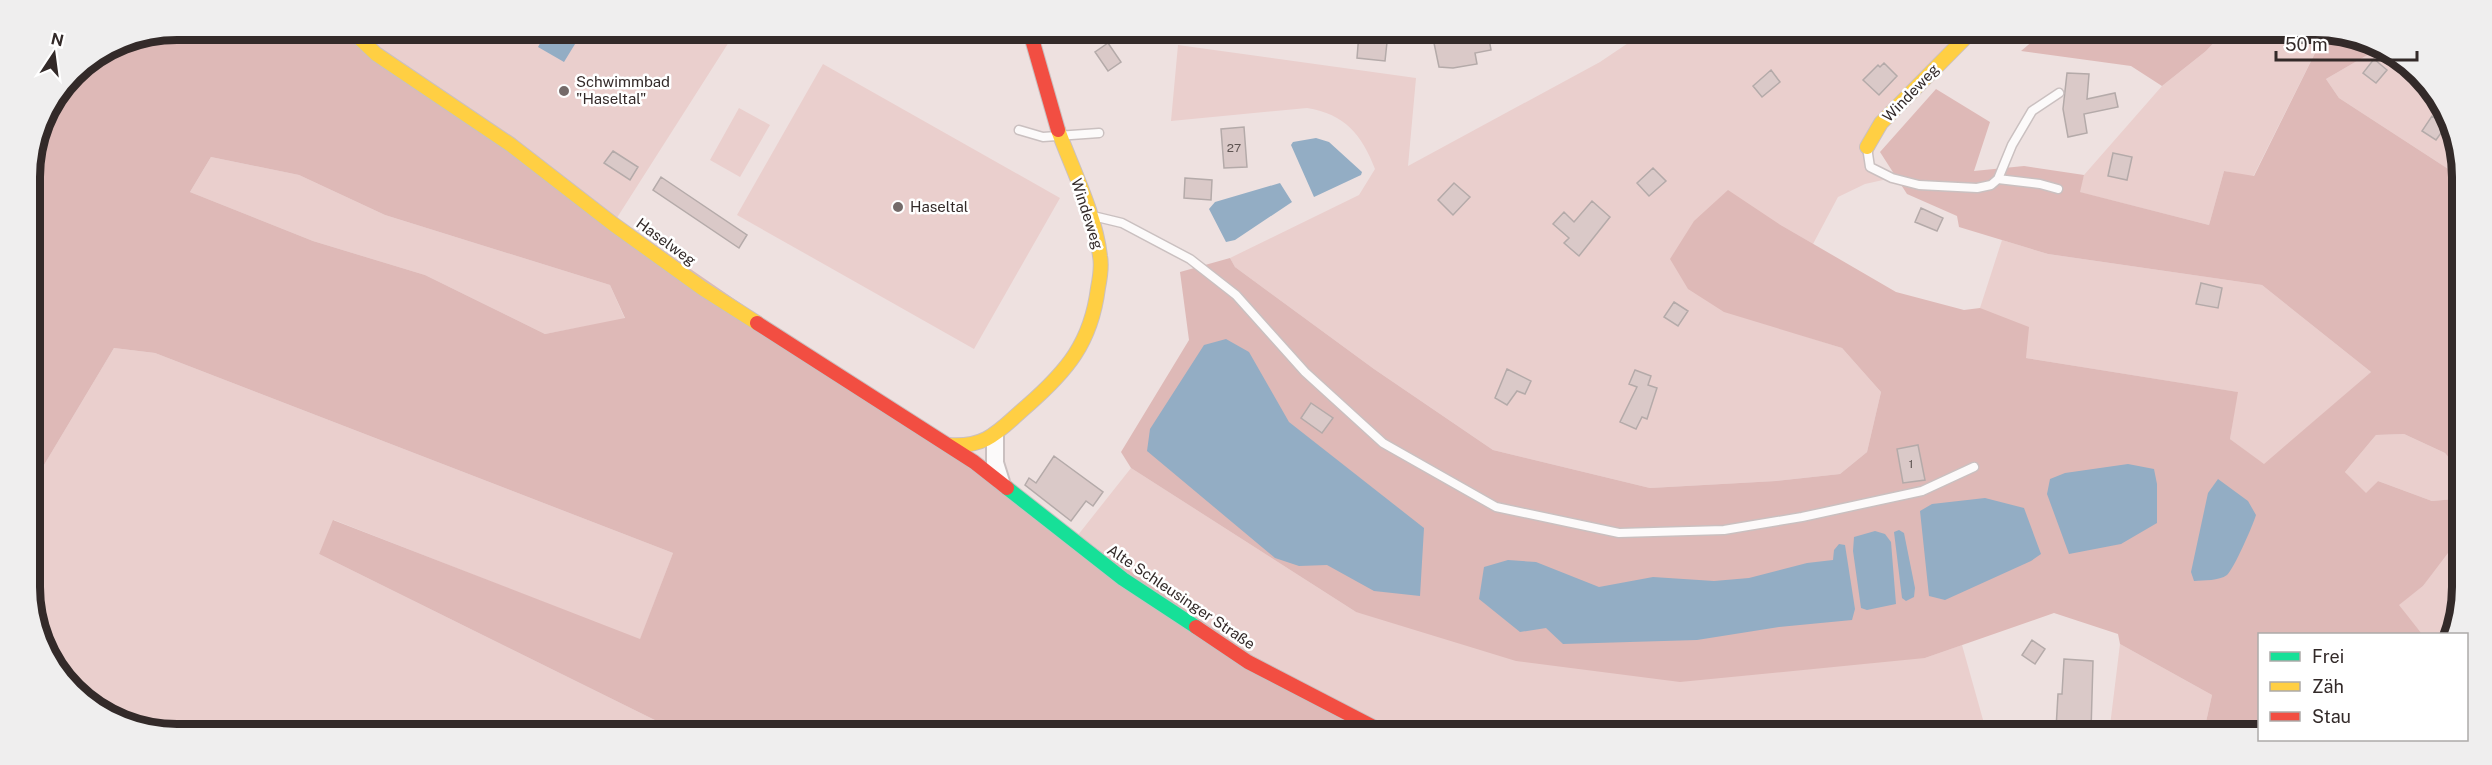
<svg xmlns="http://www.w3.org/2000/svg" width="2492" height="765" viewBox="0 0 2492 765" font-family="'Public Sans',sans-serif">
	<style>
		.green { fill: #eacfcd }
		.forest { fill: #deb9b7; fill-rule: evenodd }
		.water { fill: #93adc4 }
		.building { fill: #dac9c8; stroke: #b4aaa9; stroke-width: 1.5 }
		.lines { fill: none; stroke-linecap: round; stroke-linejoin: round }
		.lane-casing { stroke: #cac0c0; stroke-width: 11 }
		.street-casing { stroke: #cac0c0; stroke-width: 20 }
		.fast-casing { stroke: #cac0c0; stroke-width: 16 }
		.slow-casing { stroke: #cac0c0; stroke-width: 16 }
		.jam-casing { stroke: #cac0c0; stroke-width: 16 }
		.lane { stroke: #fcfafa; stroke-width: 8 }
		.street { stroke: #fcfafa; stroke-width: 16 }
		.fast { stroke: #16e098; stroke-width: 14 }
		.slow { stroke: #ffcf43; stroke-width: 14 }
		.jam { stroke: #f24e42; stroke-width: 14 }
		.poi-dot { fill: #746a69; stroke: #fff; stroke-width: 2 }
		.labels { text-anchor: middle; stroke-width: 5; stroke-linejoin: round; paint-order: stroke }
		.number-label { font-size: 12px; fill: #5e5452 }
		.poi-label { font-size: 15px; fill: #332a29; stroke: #fff; text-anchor: start }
		.street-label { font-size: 15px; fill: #332a29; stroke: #fff }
		.rim { fill: none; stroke: #332a29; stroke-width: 8 }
	</style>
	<rect width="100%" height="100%" fill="#eee1e0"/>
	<!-- green -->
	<path class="green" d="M356 30 736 31 613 224Z
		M1643 33 1969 34 1881 123 1870 167 1892 178 1865 184 1838 197 1813 244 1779 224 1801 335 1842 348 1881 392 1867 452 1840 474 1776 481 1650 488 1493 450 1374 369 1235 267 1230 258 1359 195 1375 169C1362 135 1345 114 1307 108L1171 121 1178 45 1416 78 1408 166 1600 62Z
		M2221 35H2324L2253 177 2224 171 2209 225 2079 192 2084 175 2162 86 2206 51Z
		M2376 50 2425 80 2459 149V176L2339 98 2326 79Z
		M823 64 1060 198 974 349 737 215Z
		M739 108 770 125 740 177 710 160Z
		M211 157 299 175 385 215 610 285 625 319 545 334 425 275 313 241 190 192Z
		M2002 240 2048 254 2262 285 2371 372 2264 465 2230 439 2237 392 2026 358 1980 308Z
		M114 348 155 353 673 553 640 640 334 520 319 554 677 731 140 730 73 692 33 616 32 485Z
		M2404 434 2445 453 2458 469V496L2456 499 2432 501 2378 481 2366 494 2345 472 2376 435Z
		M1131 468 1356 612 1925 658 1962 645 1987 734 1412 733 1378 722 1252 655 1078 535Z
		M2457 538V625L2451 634H2422L2398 605 2423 586Z
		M2120 644 2212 695 2204 731 2191 734H2109Z"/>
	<!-- forest -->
	<path class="forest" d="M177 30H343L1252 655 1378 722 1412 733 677 731 319 554 333 520 640 639 673 553 155 353 114 348 32 485 30 168 41 121 73 73 121 41ZM211 157 299 175 385 215 610 285 625 318 545 334 425 275 313 241 190 192Z
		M2041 34 2221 35 2206 51 2162 86 2131 66 2021 51Z
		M2324 35H2352L2376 50 2326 79 2339 98 2459 176 2458 469 2445 453 2404 434 2376 435 2345 472 2366 493 2378 481 2432 501 2455 499 2458 496 2457 538 2454 545 2423 586 2399 605 2422 634H2260L2259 735 2191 734 2204 731 2212 695 2120 644 2118 634 2054 613 1925 658 1680 682 1516 661 1356 612 1131 468 1121 452 1189 340 1180 272 1230 258 1235 267 1374 369 1493 450 1650 488 1776 481 1840 474 1867 452 1881 392 1842 348 1724 312 1688 289 1670 259 1694 221 1728 190 1779 224 1896 292 1964 310 1980 308 2029 327 2026 358 2238 392 2230 439 2264 464 2371 372 2262 285 2048 254 1959 227 1957 216 1907 194 1880 152 1936 89 1990 122 1974 171 2024 166 2084 175 2080 192 2209 225 2224 171 2254 176Z"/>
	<!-- water -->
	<path class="water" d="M513 31H542L534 43Z
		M547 31H583L564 62 538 47Z
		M1316 138 1329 142 1362 172 1361 175 1314 197 1291 145 1293 142Z
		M1280 183 1292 202 1235 240 1226 242 1209 209 1215 202Z
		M1226 339 1249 352 1289 422 1424 528 1420 596 1374 591 1327 565 1299 566 1275 558 1147 451 1150 429 1204 345Z
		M2128 464 2154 469 2157 484V523L2121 544 2069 554 2047 494 2050 479 2065 473Z
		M2218 479 2248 501 2256 515C2253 525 2234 569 2227 575 2219 581 2204 580 2194 581L2191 572 2208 493Z
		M1985 498 2024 508 2041 554 2031 561 1945 600 1929 596 1920 511 1932 504Z
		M1899 530 1904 533 1915 588 1914 597 1906 601 1902 598 1894 532Z
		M1875 531 1885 534 1891 542 1896 604 1867 610 1861 608 1853 551 1854 537Z
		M1839 544 1845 545 1855 609 1852 620 1779 627 1697 640 1563 644 1546 628 1520 632 1479 599 1484 567 1508 560 1536 562 1599 587 1653 577 1714 581 1749 578 1807 563 1833 560 1834 550Z"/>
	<!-- building -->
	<path class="building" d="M1359 33H1388L1385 61 1357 58Z
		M1466 33H1488L1491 50 1475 53 1477 64 1453 68 1439 67 1434 43 1467 37Z
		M1108 43 1121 62 1108 71 1095 52Z
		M2374 59 2387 70 2376 83 2363 73Z
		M1884 63 1897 76 1879 95 1863 80 1878 65 1880 67Z
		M1771 70 1780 82 1762 97 1753 86Z
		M2067 73 2089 74 2087 99 2115 93 2118 107 2084 114 2087 133 2068 137 2063 109Z
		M2432 116 2446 126 2436 140 2422 131Z
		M1244 127 1247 167 1224 168 1221 129Z
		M613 151 638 167 630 180 604 163Z
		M2113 153 2132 157 2127 180 2108 176Z
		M1653 168 1666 181 1649 196 1637 183Z
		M661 177 747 235 739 248 653 190Z
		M1185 178 1212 180 1211 200 1184 198Z
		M1454 183 1470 197 1453 215 1438 200Z
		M1592 201 1610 217 1579 256 1564 243 1569 238 1553 224 1564 212 1574 222Z
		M1921 208 1943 218 1937 231 1915 222Z
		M2201 283 2222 288 2218 308 2196 304Z
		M1674 302 1688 311 1678 326 1664 317Z
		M1507 369 1531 381 1525 394 1517 391 1507 405 1495 398Z
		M1635 370 1651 376 1648 385 1657 388 1647 419 1642 417 1636 429 1620 422 1637 387 1629 384Z
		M1311 403 1333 418 1322 433 1301 418Z
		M1918 445 1925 480 1903 483 1897 449Z
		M1054 456 1103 492 1093 506 1086 501 1071 521 1025 485 1029 478 1036 483Z
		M2032 640 2045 649 2035 664 2022 655Z
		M2064 659 2093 661 2091 731 2056 729 2058 694H2062Z"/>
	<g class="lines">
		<!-- lane casing -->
		<g class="lane-casing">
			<path id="lane" d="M834 33 835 31
				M1019 130 1043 137 1099 133
				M1867 147 1870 167 1892 178 1919 185 1977 188 1991 185 1998 179 2012 145 2032 111 2059 93
				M1998 179 2040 184 2058 189
				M1093 216 1122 223 1190 259 1236 295 1305 372 1383 443 1496 507 1619 533 1724 530 1802 517 1922 491 1974 467"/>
		</g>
		<!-- street casing -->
		<g class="street-casing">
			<path id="street" d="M995 436V463L1001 482"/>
		</g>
		<!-- fast casing -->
		<g class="fast-casing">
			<path id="fast" d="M1007 488 1123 579 1196 627"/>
		</g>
		<!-- slow casing -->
		<g class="slow-casing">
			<path id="slow" d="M351 30 376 54 511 145 613 224 702 288 757 323
				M1867 147 1881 123 1969 34
				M948 445C988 448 999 430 1027 406 1067 371 1091 343 1098 288 1100 278 1102 266 1100 256 1095 213 1073 171 1058 130"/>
		</g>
		<!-- jam casing -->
		<g class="jam-casing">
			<path id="jam" d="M1030 32 1058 130
				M757 323 974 462 1007 488
				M1196 627 1248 662 1385 733"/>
		</g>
		<!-- lane -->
		<use href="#lane" class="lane"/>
		<!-- street -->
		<use href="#street" class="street"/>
		<!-- fast -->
		<use href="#fast" class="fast"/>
		<!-- slow -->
		<use href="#slow" class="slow"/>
		<!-- jam -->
		<use href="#jam" class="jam"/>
	</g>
	<!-- markers -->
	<g class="poi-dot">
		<circle cx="564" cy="91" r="6"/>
		<circle cx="898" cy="207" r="6"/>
	</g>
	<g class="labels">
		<!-- number labels -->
		<g class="number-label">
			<text x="1234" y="152">27</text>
			<text x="1911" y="468">1</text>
		</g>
		<!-- poi labels -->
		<g class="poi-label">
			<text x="576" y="87">Schwimmbad<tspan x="576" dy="17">"Haseltal"</tspan></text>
			<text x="910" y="212">Haseltal</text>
		</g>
		<!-- street labels -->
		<g class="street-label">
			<text transform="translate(1911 93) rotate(-46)" y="5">Windeweg</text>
			<text transform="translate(1087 214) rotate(72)" y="5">Windeweg</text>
			<text transform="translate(666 242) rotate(36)" y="5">Haselweg</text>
			<text transform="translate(1181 597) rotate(34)" y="5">Alte Schleusinger Straße</text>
		</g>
	</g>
	<!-- crop -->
	<path d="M0 0H2492V765H0ZM177 40H2315A137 137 0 0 1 2452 177V587A137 137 0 0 1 2315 724H177A137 137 0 0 1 40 587V177A137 137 0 0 1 177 40Z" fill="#efeeee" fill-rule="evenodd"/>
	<path class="rim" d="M177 40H2315A137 137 0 0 1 2452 177V587A137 137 0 0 1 2315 724H177A137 137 0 0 1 40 587V177A137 137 0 0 1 177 40Z"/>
	<!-- legend -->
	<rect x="2258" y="633" width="210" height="108" fill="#ffffff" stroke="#adaaa9" stroke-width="1.5"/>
	<rect x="2270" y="652" width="30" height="9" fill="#16e098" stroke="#adaaa9" stroke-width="1.5"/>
	<text x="2312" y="663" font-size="18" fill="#332a29">Frei</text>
	<rect x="2270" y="682" width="30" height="9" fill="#ffcf43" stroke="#adaaa9" stroke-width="1.5"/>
	<text x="2312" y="693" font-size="18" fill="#332a29">Zäh</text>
	<rect x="2270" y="712" width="30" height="9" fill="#f24e42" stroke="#adaaa9" stroke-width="1.5"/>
	<text x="2312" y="723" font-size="18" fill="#332a29">Stau</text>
	<!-- north arrow -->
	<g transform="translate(54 54) rotate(13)" stroke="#ffffff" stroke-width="4.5" paint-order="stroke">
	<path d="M0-4.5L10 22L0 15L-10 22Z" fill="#332a29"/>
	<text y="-9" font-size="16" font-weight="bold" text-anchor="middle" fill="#332a29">N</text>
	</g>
	<!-- scale -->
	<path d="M2276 51v9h141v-9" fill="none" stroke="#332a29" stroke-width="3"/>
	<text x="2285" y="51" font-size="18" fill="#332a29" stroke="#ffffff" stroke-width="4.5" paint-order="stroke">50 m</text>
</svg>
